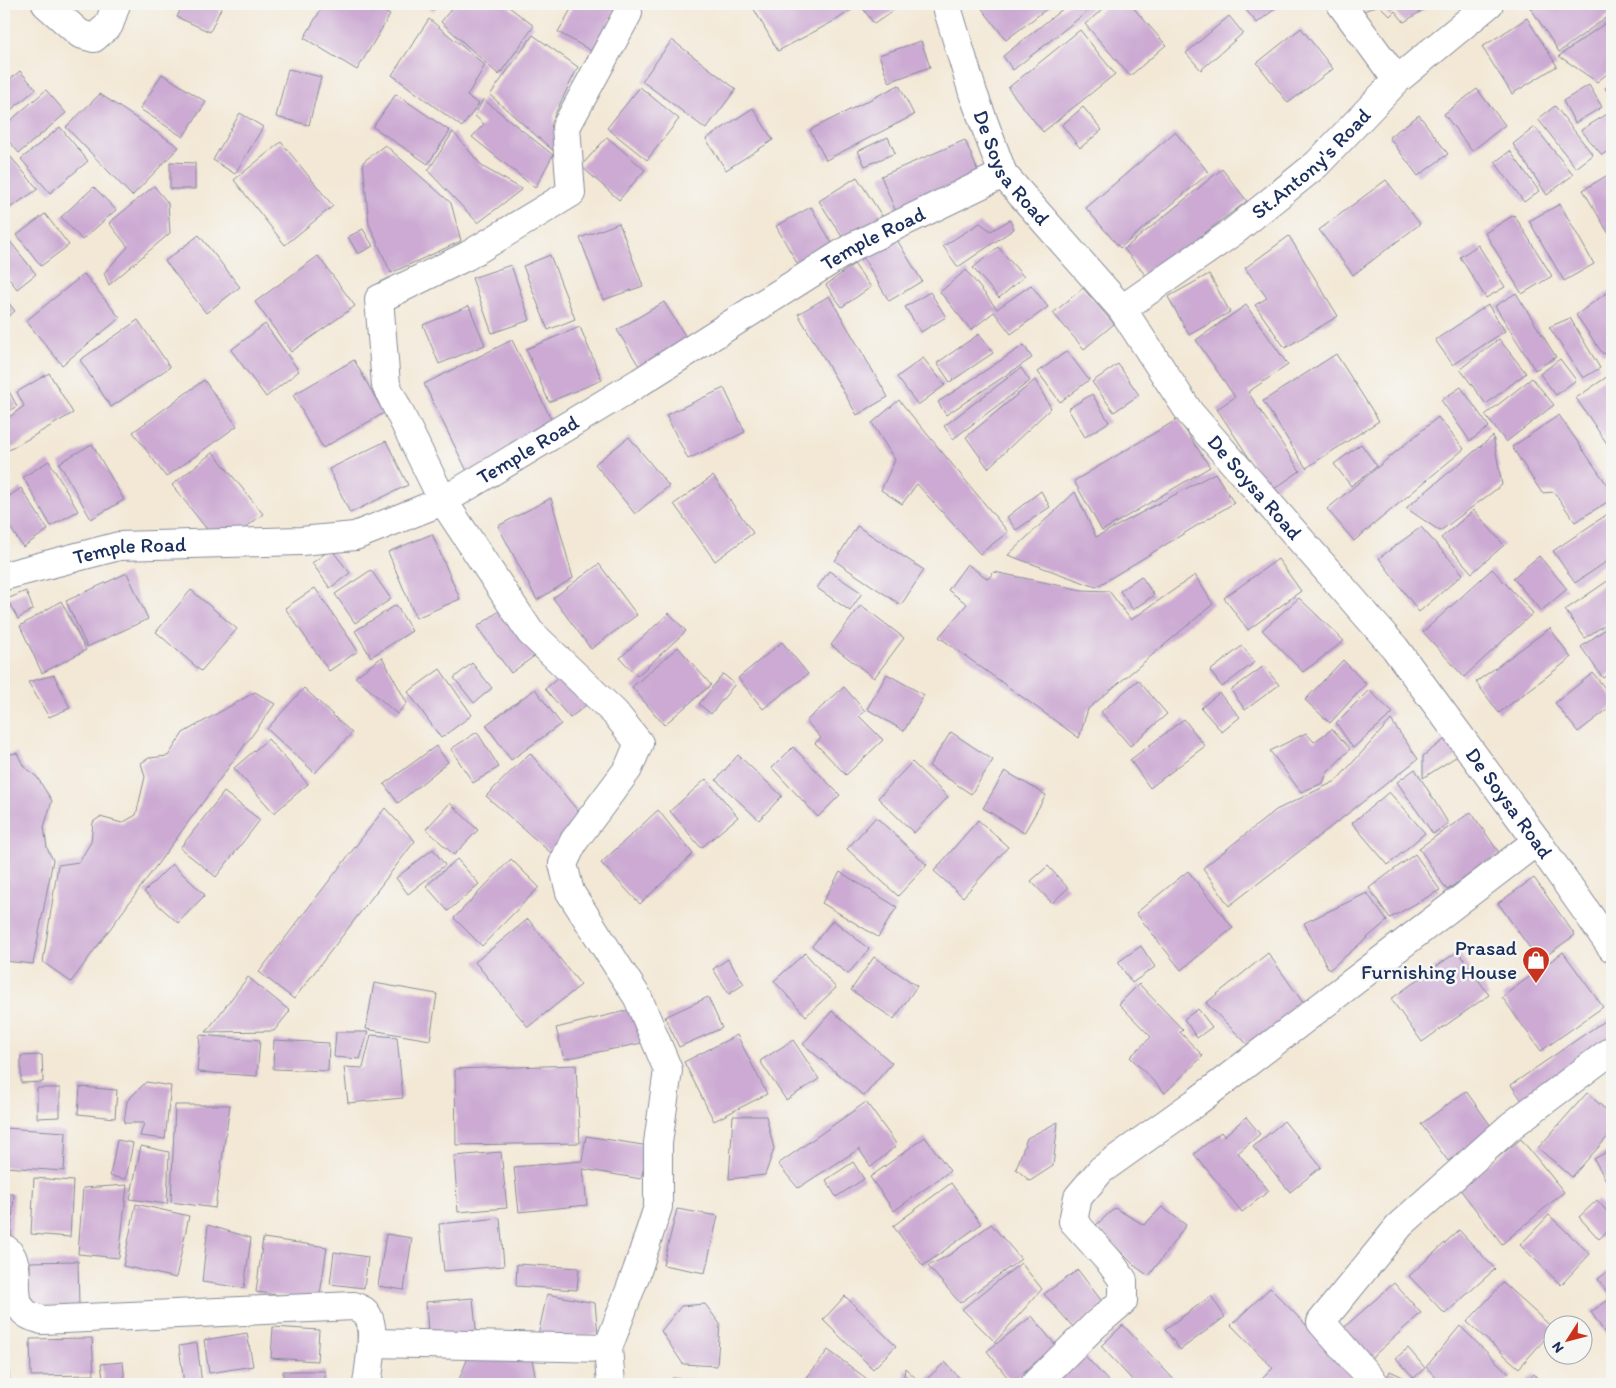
<svg xmlns="http://www.w3.org/2000/svg" width="1616" height="1388" viewBox="0 0 1616 1388" font-family="Itim,sans-serif">
	<style>
		.building { fill: #ccaad3 }
		.lines { fill: none; stroke-linecap: round; stroke-linejoin: round }
		.minor-casing { stroke: #878c9a; stroke-width: 30 }
		.primary-casing { stroke: #878c9a; stroke-width: 30 }
		.minor { stroke: #fff; stroke-width: 28 }
		.primary { stroke: #fff; stroke-width: 28 }
		.labels { text-anchor: middle; stroke-width: 5; stroke-linejoin: round; paint-order: stroke }
		.street-label { font-size: 21px; fill: #1b2f5e; stroke: #f6f6f2 }
		.poi-label { font-size: 21px; fill: #1b2f5e; stroke: #f6f6f2; text-anchor: end }
	</style>
	<rect width="100%" height="100%" fill="#f6f6f2"/>
	<filter id="ink" filterUnits="userSpaceOnUse"><feTurbulence type="fractalNoise" baseFrequency=".02" numOctaves="2"/><feDisplacementMap in="SourceGraphic" scale="10" xChannelSelector="R" yChannelSelector="G"/><feConvolveMatrix kernelMatrix="1 2 1 2 8 2 1 2 1" color-interpolation-filters="sRGB"/></filter>
	<filter id="wash" filterUnits="userSpaceOnUse"><feTurbulence type="fractalNoise" baseFrequency=".0096" numOctaves="4" result="noise"/><feDisplacementMap in="SourceGraphic" scale="20" xChannelSelector="R" yChannelSelector="G"/><feGaussianBlur stdDeviation="1.12" result="paint"/><feColorMatrix in="noise" values="0 0 0 0 0 0 0 0 0 0 0 0 0 0 0 0 0 1.4 0 .05"/><feComposite in="paint" operator="in"/></filter>
	<g filter="url(#wash)">
		<rect width="100%" height="100%" fill="#f3e8d6"/>
		<g id="blocks">
			<!-- building -->
			<path class="building" d="M183 4H223L210 32 177 17Z
				M324 4H371L390 15 357 70 304 38Z
				M420 4H435L434 11Z
				M455 4H505L534 26 499 75 441 22Z
				M574 4H619L595 53 558 32Z
				M751 4H859L838 19 778 51Z
				M867 4H903L874 24 862 7Z
				M984 4H1053L1006 40 980 6Z
				M1069 4H1097L1013 70 1003 56Z
				M1109 4H1130L1166 45 1130 76 1085 24Z
				M1241 4H1281L1257 23Z
				M1358 4H1433L1404 22 1395 11 1390 16 1379 5 1364 11Z
				M1528 4H1608L1612 13 1559 52Z
				M1229 16 1243 33 1201 70 1186 53Z
				M1527 18 1557 66 1512 94 1482 47Z
				M429 19 485 65 467 96 479 104 462 127 392 75Z
				M1611 19 1612 70 1597 82 1559 56Z
				M1301 28 1333 69 1288 103 1257 63Z
				M1080 30 1115 74 1043 132 1008 88Z
				M533 35 578 67 554 116 557 154 490 95Z
				M672 40 736 89 706 129 642 81Z
				M921 41 930 67 889 82 879 55Z
				M288 69 321 77 309 125 276 117Z
				M20 71 36 89 4 116V84Z
				M162 74 206 102 183 137 140 109Z
				M1612 84V101L1605 88Z
				M899 85 914 115 826 160 810 130Z
				M1589 85 1602 107 1575 123 1563 101Z
				M640 87 679 119 647 160 607 128Z
				M1477 89 1505 125 1472 151 1444 114Z
				M46 90 66 113 19 153 4 135V126Z
				M100 94 179 147 132 196 66 127Z
				M396 94 450 131 428 164 373 127Z
				M483 99 553 155 535 188 472 137 484 124 475 116Z
				M1555 106 1593 155 1576 168 1538 119Z
				M1083 107 1102 130 1080 148 1062 125Z
				M753 108 773 140 726 170 706 139Z
				M240 113 263 127 235 174 213 160Z
				M1609 113 1612 119V148L1602 155 1581 130Z
				M1419 115 1448 154 1418 176 1389 137Z
				M60 127 88 161 50 193 21 159Z
				M1535 127 1573 175 1547 195 1513 144Z
				M453 132 483 167 522 189 478 223 428 171Z
				M1175 132 1209 173 1120 248 1086 208Z
				M607 137 645 170 619 200 581 166Z
				M888 137 895 153 865 166 858 151Z
				M965 140 980 176 896 212 881 176Z
				M281 142 333 206 285 245 234 180Z
				M385 145 451 203 461 241 391 273 369 224 363 162Z
				M4 149 38 189 4 212Z
				M1510 151 1539 191 1524 202 1495 162Z
				M170 162 195 163V189H170Z
				M1222 169 1247 201 1147 277 1124 249Z
				M1611 173 1612 175V239L1583 190Z
				M857 177 884 219 846 243 819 201Z
				M1386 180 1420 224 1353 275 1319 230Z
				M154 186 168 203 170 233 109 285 104 273 128 247 109 223Z
				M94 187 116 210 82 240 61 217Z
				M1560 204 1594 264 1564 281 1529 221Z
				M811 207 833 245 798 265 776 226Z
				M45 214 69 245 41 266 17 235Z
				M1514 215 1552 276 1522 294 1485 233Z
				M1010 220 1014 229 958 267 943 246 980 223 991 231Z
				M619 223 643 286 603 300 580 238Z
				M363 229 373 246 358 254 348 237Z
				M5 235 36 274 17 289 4 272V236Z
				M199 235 240 287 206 313 165 261Z
				M894 235 922 281 889 301 861 254Z
				M1289 236 1338 316 1285 348 1255 305 1267 298 1245 268Z
				M1478 245 1505 287 1486 298 1460 257Z
				M998 247 1024 277 999 298 973 268Z
				M550 255 575 319 548 330 523 266Z
				M318 256 355 306 291 352 255 302Z
				M854 264 871 287 842 307 826 285Z
				M511 265 530 320 492 333 472 278Z
				M966 270 997 309 1031 285 1048 307 1011 334 994 312 971 330 940 292Z
				M84 274 120 318 62 365 26 321Z
				M1209 274 1230 312 1189 335 1168 297Z
				M1083 288 1114 324 1084 349 1053 313Z
				M1612 289V349L1603 354 1576 315Z
				M930 292 946 317 921 332 905 307Z
				M1516 293 1556 357 1535 370 1495 306Z
				M829 296 888 397 857 415 798 314Z
				M4 297 15 311 4 320Z
				M664 302 689 342 642 371 617 330Z
				M1246 305 1288 365 1248 392 1300 471 1271 491 1217 409 1235 397 1196 340Z
				M1488 305 1505 331 1453 365 1435 340Z
				M469 306 485 345 439 364 423 325Z
				M1570 318 1600 368 1583 378 1549 327Z
				M138 320 170 367 111 407 80 360Z
				M265 324 299 371 266 397 231 350Z
				M580 327 602 380 549 402 526 349Z
				M979 334 993 353 950 382 937 363Z
				M1499 339 1526 373 1486 404 1460 369Z
				M512 340 556 429 468 473 424 384Z
				M1024 345 1032 358 946 415 938 402Z
				M1067 351 1089 380 1060 402 1038 372Z
				M1336 354 1379 421 1306 468 1263 401Z
				M923 358 945 385 918 405 897 377Z
				M1560 359 1576 380 1556 395 1540 374Z
				M354 360 384 413 323 448 293 395Z
				M1118 364 1139 395 1114 412 1092 382Z
				M1021 368 1030 381 953 439 944 426Z
				M49 373 73 413 9 450 4 443V421L24 406 17 392Z
				M1611 374 1612 376V451L1576 398Z
				M1532 378 1554 405 1506 442 1485 415Z
				M204 380 237 426 166 477 133 432Z
				M1035 380 1051 408 988 468 966 437Z
				M4 382 17 406 4 414Z
				M1461 387 1489 427 1470 441 1441 400Z
				M724 388 745 432 688 459 666 415Z
				M1092 394 1109 422 1085 437 1068 409Z
				M899 400 1008 532 980 554 917 484 902 504 881 490 895 460 872 423Z
				M1559 415 1612 492V499L1575 522 1554 492 1542 493 1512 447Z
				M1438 417 1464 449 1354 541 1327 509Z
				M1178 419 1210 467 1102 531 1074 481Z
				M1493 436 1502 485 1440 531 1406 508Z
				M629 437 669 486 635 514 595 464Z
				M386 441 408 485 350 513 329 469Z
				M92 444 124 500 91 519 59 463Z
				M1361 444 1377 466 1351 486 1334 464Z
				M213 452 263 514 221 547 172 485Z
				M49 461 78 511 51 526 23 477Z
				M1215 473 1234 503 1096 587 1008 555 1075 492 1096 537Z
				M713 476 753 533 715 561 674 504Z
				M21 488 48 530 23 547 4 518V500Z
				M1041 491 1050 507 1016 530 1007 517Z
				M551 498 573 578 537 600 498 526Z
				M1474 510 1504 545 1472 573 1441 538Z
				M1612 511V558L1575 583 1553 551Z
				M857 526 924 570 901 605 835 561Z
				M1421 527 1463 574 1419 612 1379 558Z
				M432 534 460 599 416 618 388 552Z
				M331 549 350 573 330 588 312 563Z
				M1539 556 1567 589 1541 611 1513 578Z
				M1278 559 1301 591 1248 630 1224 598Z
				M599 564 637 615 591 649 553 598Z
				M967 564 988 579 994 572 1082 590 1109 591 1131 620 1195 575 1213 604 1088 709 1079 738 939 637 967 604 948 590Z
				M1492 569 1533 613 1464 677 1423 632Z
				M371 570 391 599 355 623 335 594Z
				M829 571 862 593 850 611 817 588Z
				M127 573 148 619 87 647 66 601Z
				M1141 576 1154 595 1133 610 1120 591Z
				M1612 578V620L1585 638 1565 610Z
				M315 588 358 651 329 671 285 608Z
				M191 590 237 629 201 671 156 632Z
				M26 591 33 609 18 619 7 599Z
				M1299 598 1344 641 1303 672 1262 630Z
				M61 601 86 650 42 673 20 626Z
				M396 605 412 631 371 657 355 631Z
				M861 605 904 638 874 678 831 645Z
				M506 606 540 652 511 673 477 627Z
				M669 613 686 631 637 676 620 658Z
				M1612 624V671L1603 678 1581 647Z
				M1550 628 1571 658 1499 713 1476 682Z
				M782 642 808 674 763 709 738 678Z
				M1242 646 1255 662 1222 687 1210 671Z
				M678 647 711 685 664 725 632 687Z
				M382 657 407 703 397 714 355 677Z
				M1343 660 1366 684 1330 723 1305 700Z
				M472 663 492 688 474 703 454 678Z
				M1264 666 1279 685 1245 710 1231 690Z
				M440 669 472 715 441 738 408 692Z
				M565 672 590 702 570 718 545 689Z
				M1593 673 1612 697V706L1578 732 1555 703Z
				M723 674 735 684 711 714 699 704Z
				M887 674 924 695 904 731 867 709Z
				M54 675 70 708 49 717 28 682Z
				M1138 680 1167 714 1130 746 1101 712Z
				M844 687 865 711 859 716 883 740 846 775 815 743 821 738 806 721Z
				M304 688 352 733 315 773 267 729Z
				M535 689 561 724 511 760 486 725Z
				M1369 690 1393 713 1353 748 1336 723Z
				M255 692 275 704 71 982 43 962 58 865 79 862 91 842 93 822 100 817 122 823 136 815 145 777 141 763 149 758 168 756 183 733Z
				M1219 693 1240 717 1222 732 1201 708Z
				M1184 719 1205 746 1150 788 1130 760Z
				M1391 720 1418 759 1229 906 1203 868 1276 810 1336 781Z
				M1332 729 1350 749 1327 773 1323 783 1301 792 1270 751 1306 733 1314 742Z
				M477 732 499 767 473 783 451 749Z
				M951 732 993 760 971 794 929 766Z
				M1449 736 1462 753 1423 778V756Z
				M268 739 308 784 274 813 234 768Z
				M436 746 448 762 398 803 384 784Z
				M793 747 840 795 818 817 772 768Z
				M17 753 24 767 37 777 52 801 44 827 47 848 53 860 33 964 4 961V755Z
				M530 753 583 817 551 853 486 796Z
				M738 755 782 796 759 820 716 780Z
				M912 762 948 797 914 833 878 798Z
				M1415 769 1448 823 1433 834 1397 782Z
				M1005 771 1046 795 1024 833 983 808Z
				M706 779 738 817 701 848 670 811Z
				M224 792 260 820 216 877 180 848Z
				M1389 792 1425 833 1388 865 1352 823Z
				M450 803 478 830 454 855 426 829Z
				M385 808 415 841 294 999 259 972Z
				M658 810 693 854 640 904 601 863Z
				M1471 812 1500 854 1447 890 1419 848Z
				M876 817 927 865 898 896 847 849Z
				M978 820 1008 847 963 897 934 871Z
				M433 849 445 865 408 894 396 878Z
				M1415 854 1440 890 1390 918 1369 888Z
				M457 859 479 884 448 911 426 886Z
				M511 859 539 887 482 946 454 918Z
				M172 864 205 895 178 923 144 892Z
				M1048 866 1068 888 1052 903 1031 881Z
				M1188 871 1233 928 1181 970 1136 913Z
				M840 872 897 907 878 937 822 903Z
				M1534 878 1575 935 1539 961 1498 903Z
				M1367 893 1387 921 1329 970 1304 923Z
				M528 919 581 985 528 1027 475 962Z
				M833 920 869 949 848 974 812 946Z
				M1141 946 1155 967 1132 983 1118 962Z
				M1458 951 1489 995 1422 1042 1391 999Z
				M1563 952 1603 1007 1541 1051 1502 997Z
				M805 953 836 988 806 1016 774 981Z
				M1268 953 1304 1004 1251 1048 1206 1003Z
				M874 957 917 986 894 1019 851 990Z
				M728 959 744 984 729 994 713 969Z
				M248 977 290 1011 274 1031 206 1032Z
				M374 983 437 994 430 1040 366 1029Z
				M1139 984 1183 1030 1180 1032 1203 1056 1165 1093 1130 1057 1151 1037 1119 1004Z
				M708 997 722 1028 679 1047 665 1017Z
				M1198 1009 1212 1027 1197 1038 1184 1019Z
				M629 1010 647 1042 564 1059 556 1028Z
				M832 1011 892 1063 864 1096 803 1044Z
				M1610 1017 1612 1020V1035L1526 1106 1511 1085Z
				M336 1032H368L360 1059 334 1057Z
				M200 1035 260 1040 257 1076 197 1072Z
				M371 1035 397 1037 403 1098 348 1103 344 1067 363 1068Z
				M737 1035 767 1094 714 1121 684 1062Z
				M274 1040 329 1043 328 1071 273 1069Z
				M793 1040 819 1079 786 1100 760 1061Z
				M42 1055 43 1082 21 1083V1056Z
				M576 1065 580 1143 456 1145 455 1069Z
				M146 1082 171 1086 165 1139 140 1136 144 1123H124L127 1101Z
				M80 1087 117 1090 115 1118 78 1114Z
				M37 1088H60V1117L37 1118Z
				M1466 1091 1493 1129 1448 1161 1421 1124Z
				M1587 1093 1612 1115V1132L1572 1177 1538 1148Z
				M866 1102 897 1145 871 1167 859 1149 798 1188 778 1164Z
				M175 1105H230L215 1208 171 1202Z
				M733 1116H766L774 1149 765 1175 729 1179Z
				M1246 1117 1260 1134 1238 1153 1269 1191 1242 1212 1194 1154 1221 1132 1224 1136Z
				M1284 1121 1321 1167 1290 1192 1253 1147Z
				M1058 1122 1053 1166 1030 1181 1016 1169 1027 1138Z
				M4 1128 66 1132 64 1171 4 1167Z
				M586 1136 649 1146 641 1179 583 1169 587 1205 519 1212 514 1167 582 1161Z
				M925 1137 950 1171 894 1211 870 1177Z
				M1521 1139 1564 1192 1502 1244 1459 1188Z
				M117 1140 133 1143 126 1179 110 1176Z
				M141 1146 169 1152 167 1204 130 1199Z
				M1612 1149V1191L1594 1159Z
				M501 1152 507 1208 458 1212 454 1156Z
				M853 1162 864 1179 836 1197 826 1180Z
				M34 1178 73 1181 70 1237 31 1234Z
				M951 1183 981 1224 923 1266 893 1226Z
				M127 1185 119 1258 78 1254 83 1188Z
				M4 1194H14L11 1236H4Z
				M1597 1200 1612 1217V1227L1599 1239 1579 1217Z
				M136 1204 189 1216 176 1278 123 1266Z
				M1162 1207 1186 1225 1149 1276 1136 1267 1095 1226 1115 1208 1144 1225Z
				M677 1209 718 1216 705 1273 663 1265Z
				M1549 1215 1590 1254 1561 1285 1520 1245Z
				M500 1218 504 1266 444 1271 439 1224Z
				M991 1224 1021 1259 960 1303 928 1266 951 1254Z
				M208 1225 251 1238 244 1288 202 1282Z
				M1459 1230 1495 1269 1445 1314 1409 1276Z
				M386 1234 412 1238 404 1290 378 1286Z
				M263 1238 327 1247 319 1301 256 1292Z
				M334 1252 368 1257 364 1288 330 1284Z
				M78 1261 79 1307 30 1308V1262Z
				M1021 1263 1042 1289 995 1342 962 1309Z
				M517 1264 579 1268 577 1290 516 1286Z
				M1612 1268V1344L1591 1312 1611 1298 1598 1279Z
				M1078 1270 1104 1304 1074 1328 1044 1294Z
				M1394 1283 1421 1313 1368 1361 1341 1330Z
				M1503 1283 1554 1329 1519 1368 1467 1322Z
				M1270 1288 1311 1330 1357 1384 1258 1383 1273 1368 1231 1325Z
				M547 1294 595 1303 598 1334 537 1340Z
				M845 1296 896 1346 873 1369 823 1320Z
				M1211 1296 1225 1317 1180 1350 1165 1329Z
				M473 1298 477 1338 428 1334 426 1302Z
				M705 1304 720 1324 717 1366 683 1364 661 1331 681 1306Z
				M1032 1316 1056 1346 1011 1382 987 1351Z
				M1123 1325 1178 1384H1136L1101 1346Z
				M1460 1326 1512 1377 1504 1384H1442L1426 1367Z
				M273 1327 319 1330 317 1361 271 1358Z
				M247 1333 253 1366 209 1373 204 1340Z
				M92 1338 94 1375 31 1376 30 1339Z
				M197 1343 202 1384H184L179 1346Z
				M4 1347H6L10 1384H4Z
				M1077 1347 1111 1384H1035Z
				M1408 1348 1425 1368 1414 1378 1396 1358Z
				M828 1350 874 1384H802Z
				M469 1355H531L537 1384 458 1382Z
				M123 1362 125 1384H104L101 1364Z
				M945 1362 964 1383 962 1384H931L927 1379Z
				M905 1368 922 1384H903Z
				M283 1371H325V1384H283Z
				M1390 1371 1418 1384H1384Z
				M1534 1374 1542 1384H1522Z
				M672 1378 715 1380V1384H672Z"/>
		</g>
	</g>
	<g filter="url(#ink)">
		<use href="#blocks" fill-opacity="0" stroke="#878c9a" stroke-width="1"/>
		<g class="lines">
			<!-- minor casing -->
			<g class="minor-casing">
				<g id="minor">
					<path d="M46 4 80 34 94 38 109 25 116 4"/>
					<path d="M1341 4 1397 80"/>
					<path id="s1" d="M1122 309 1233 232 1317 164 1397 80 1489 4"/>
					<path id="s2" d="M4 576 119 546 301 541 355 536 443 501 640 382 854 246 1003 174"/>
					<path d="M4 1248C27 1263 5 1300 27 1314 31 1317 37 1318 42 1320L354 1306C357 1308 362 1309 364 1311 378 1322 369 1368 367 1384"/>
					<path d="M372 1343 608 1348"/>
					<path d="M611 1384 608 1348 637 1271 658 1207V1143L668 1070 638 998 570 892 563 864 574 841 628 769 639 743 615 713 530 632 443 501 386 385 379 299 467 256 571 193 566 127 628 13"/>
					<path d="M1035 1384 1095 1325 1123 1301V1280L1110 1262 1073 1221 1078 1197 1101 1170 1195 1103 1537 841"/>
					<path d="M1375 1384 1321 1322 1401 1224 1512 1125 1612 1050"/>
				</g>
			</g>
			<!-- primary casing -->
			<g class="primary-casing">
				<g id="primary">
					<path id="s3" d="M946 4 973 93 1003 174 1122 309 1190 413 1395 648 1537 841 1612 948"/>
				</g>
			</g>
			<!-- minor -->
			<use href="#minor" class="minor"/>
			<!-- primary -->
			<use href="#primary" class="primary"/>
		</g>
	</g>
	<!-- icons -->
	<defs>
		<g id="shop-pin" transform="scale(1.4375)"><path d="M0 17L-7.5 6A9.5 9.5 0 1 1 7.5 6Z" fill="#c8321e" stroke="#f6f6f2"/><path d="M-5-2.5h2.3a2.7 3.5 0 0 1 5.4 0H5L5.5 6h-11ZM-1.5-2.5h3a1.5 2.3 0 0 0-3 0Z" fill="#fff"/></g>
	</defs>
	<g fill-rule="evenodd">
		<use href="#shop-pin" x="1536" y="960"/>
	</g>
	<g class="labels">
		<!-- street labels -->
		<g class="street-label">
			<text dy="7" stroke="none"><textPath href="#s1" startOffset="239">St.Antony's Road</textPath></text>
			<text dy="7" stroke="none"><textPath href="#s3" startOffset="178">De Soysa Road</textPath></text>
			<text dy="7" stroke="none"><textPath href="#s2" startOffset="954">Temple Road</textPath></text>
			<text dy="7" stroke="none"><textPath href="#s2" startOffset="549">Temple Road</textPath></text>
			<text dy="7" stroke="none"><textPath href="#s3" startOffset="582">De Soysa Road</textPath></text>
			<text dy="7" stroke="none"><textPath href="#s2" startOffset="129">Temple Road</textPath></text>
			<text dy="7" stroke="none"><textPath href="#s3" startOffset="988">De Soysa Road</textPath></text>
		</g>
		<!-- poi labels -->
		<g class="poi-label">
			<text x="1517" y="955">Prasad<tspan x="1517" dy="24">Furnishing House</tspan></text>
		</g>
	</g>
	<!-- margin -->
	<rect width="1616" height="1388" fill="none" stroke="#f6f6f2" stroke-width="20"/>
	<!-- north arrow -->
	<g transform="translate(1568 1340) rotate(234)"><circle r="24" fill="#f6f6f2" stroke="#9ea6b7"/>
	<path d="M0-4L9 19L0 12L-9 19Z" fill="#c8321e"/>
	<text y="-8" font-size="14" font-weight="bold" text-anchor="middle" fill="#1b2f5e">N</text>
	</g>
</svg>
